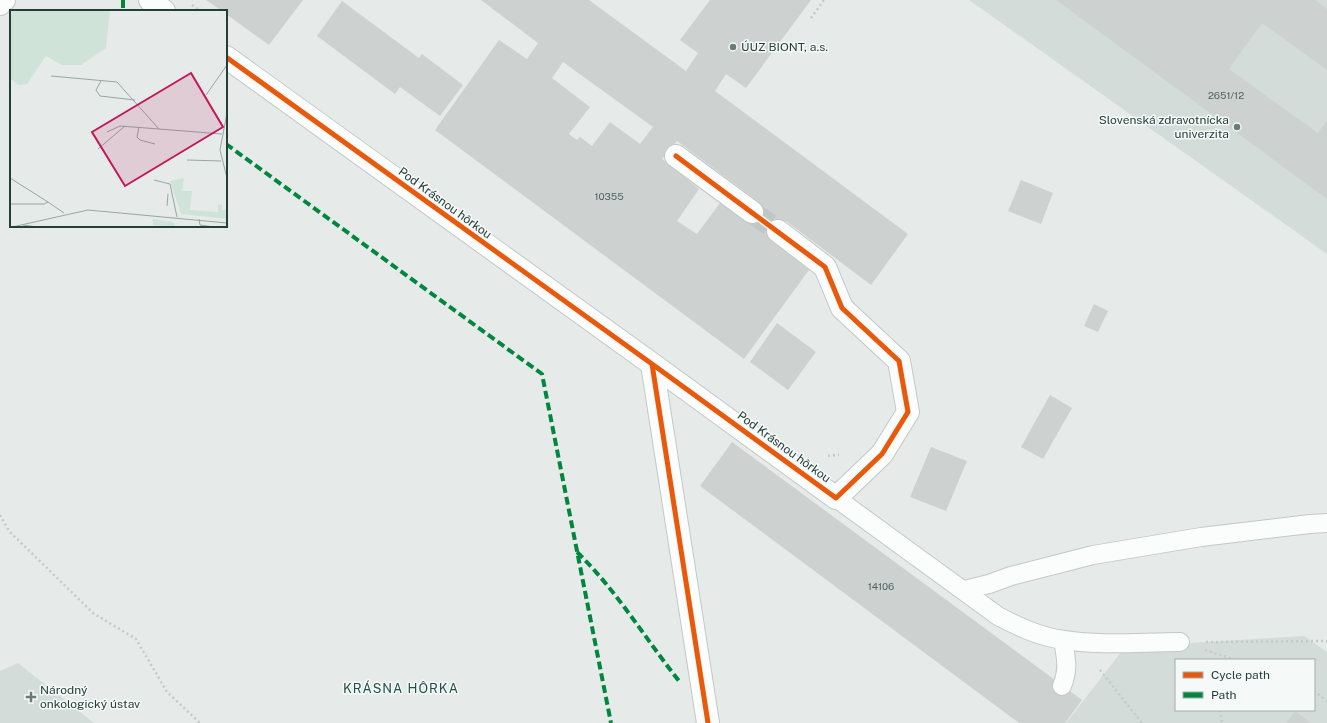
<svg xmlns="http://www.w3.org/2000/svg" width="1327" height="723" viewBox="0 0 1327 723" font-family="'Public Sans',sans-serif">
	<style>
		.built { fill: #d4dcd9; fill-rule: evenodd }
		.building { fill: #cdd2d0; fill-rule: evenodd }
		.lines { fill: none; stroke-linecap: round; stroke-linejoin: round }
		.street-tunnel { stroke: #bfc8c6; stroke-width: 22; stroke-dasharray: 22 11; stroke-linecap: butt }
		.lane-casing { stroke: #c3c8c6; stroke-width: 20 }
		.street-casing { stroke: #c3c8c6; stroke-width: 24 }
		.secondary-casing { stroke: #c2c8c6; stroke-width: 24 }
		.path { stroke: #c2cbc9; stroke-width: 2.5; stroke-dasharray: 2 3; stroke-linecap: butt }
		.lane { stroke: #fbfcfc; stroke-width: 18 }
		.street { stroke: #fbfcfc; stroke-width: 22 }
		.secondary { stroke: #fbfcfc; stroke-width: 22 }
		.quiet { stroke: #00873e; stroke-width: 4; stroke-dasharray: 8 4; stroke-linecap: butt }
		.cycleway-casing { stroke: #f5f9f8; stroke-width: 8 }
		.cycleway { stroke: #e8590c; stroke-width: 5 }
		.poi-dot { fill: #687b77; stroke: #f5f9f8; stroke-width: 1.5 }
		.labels { text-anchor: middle; stroke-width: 3; stroke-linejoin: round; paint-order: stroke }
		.number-label { font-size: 10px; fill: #4f6460 }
		.poi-label { font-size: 12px; fill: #243e3a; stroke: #f5f9f8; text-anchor: start }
		.street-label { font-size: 12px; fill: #243e3a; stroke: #f5f9f8 }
		.neighbourhood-label { font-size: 13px; letter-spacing: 1px; fill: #20504a; stroke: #f5f9f8 }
		.inset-road { fill: none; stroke: #98a6a3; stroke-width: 1 }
		.view { fill: #c2185b; fill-opacity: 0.15; stroke: #c2185b; stroke-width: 2 }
		.inset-edge { fill: none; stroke: #243e3a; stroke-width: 2 }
	</style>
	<rect width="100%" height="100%" fill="#e6ebe9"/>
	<!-- built -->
	<path class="built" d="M969 0H1327V254Z
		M1304 636 1327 652V723H1066L1125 647ZM1176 660H1314V710H1176Z
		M18 663 94 723H0V671Z"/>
	<!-- building -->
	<path class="building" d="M206 0H303L269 45 226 14V11H222Z
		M481 0H589L686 71 698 53 680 40 710 0H811L746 88 726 74 715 91 908 234 871 285 786 221 771 240 809 270 744 359 435 130 499 40 527 59 538 43ZM563 62 653 127 640 144 610 122 592 146 580 137 577 140 569 134 590 107 552 78ZM677 141 759 202 745 221 720 203 697 234 677 221 699 189 662 159Z
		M1056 0H1315L1327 9V70L1262 23 1229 69 1318 133 1327 120V199Z
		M342 1 419 58 422 54 463 85 440 116 400 87 395 94 317 36Z
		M1021 180 1053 193 1041 224 1008 211Z
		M1094 304 1108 311 1098 332 1084 326Z
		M777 323 816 352 788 390 750 362Z
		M1050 395 1072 408 1043 459 1021 447Z
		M732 442 1082 700 1065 723H1019L700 486Z
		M931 447 967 461 946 511 910 497Z
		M1295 711 1311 723H1286Z"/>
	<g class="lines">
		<!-- street-tunnel -->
		<path class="street-tunnel" d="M752 212 778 231"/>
		<!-- lane casing -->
		<g class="lane-casing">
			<path id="lane" d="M836 498 998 616C1019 627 1040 637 1064 640 1102 646 1141 642 1180 642
				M964 590 989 584 1011 576 1093 555 1201 537 1310 524 1327 523
				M1062 686C1069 669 1066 658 1063 640"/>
		</g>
		<!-- street casing -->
		<g class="street-casing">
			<path id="street" d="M150 0 164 11
				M226 57 652 364 708 723
				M676 156 752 212
				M652 364 836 498 882 454 908 412 899 361 842 308 825 267 778 231"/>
		</g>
		<!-- secondary casing -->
		<g class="secondary-casing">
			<path id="secondary" d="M0 4 4 0"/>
		</g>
		<!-- path -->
		<path class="path" d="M192 5 200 11
			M811 18 824 0
			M828 456 839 455
			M0 515 9 531 93 613 136 639 167 692 200 723
			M1206 642 1327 641
			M1205 650 1236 660
			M1100 670 1142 723
			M1314 691 1327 701
			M1220 710 1222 723"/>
		<!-- lane -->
		<use href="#lane" class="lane"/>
		<!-- street -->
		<use href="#street" class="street"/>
		<!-- secondary -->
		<use href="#secondary" class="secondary"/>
		<!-- quiet -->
		<path class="quiet" d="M123 0V11
			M226 144 542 374 611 723
			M577 552C616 590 645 638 679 681"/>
		<!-- cycleway casing -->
		<g class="cycleway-casing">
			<path id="cycleway" d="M226 57 652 364 708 723
				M652 364 836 498 882 454 908 412 899 361 842 308 825 267 676 156"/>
		</g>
		<!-- cycleway -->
		<use href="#cycleway" class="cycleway"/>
	</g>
	<!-- markers -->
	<g class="poi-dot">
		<circle cx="733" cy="47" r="4"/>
		<circle cx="1237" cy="127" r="4"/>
		<path d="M29 691h4v4h4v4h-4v4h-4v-4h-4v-4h4z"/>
	</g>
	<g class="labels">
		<!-- number labels -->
		<g class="number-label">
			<text x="1226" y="99">2651/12</text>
			<text x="609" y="200">10355</text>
			<text x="881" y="590">14106</text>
		</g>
		<!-- poi labels -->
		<g class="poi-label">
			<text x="741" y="51">ÚUZ BIONT, a.s.</text>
			<text x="1229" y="124" text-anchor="end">Slovenská zdravotnícka<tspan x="1229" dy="14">univerzita</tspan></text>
			<text x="40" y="694">Národný<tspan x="40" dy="14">onkologický ústav</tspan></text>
		</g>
		<!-- street labels -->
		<g class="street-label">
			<text transform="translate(445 203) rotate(36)" y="4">Pod Krásnou hôrkou</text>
			<text transform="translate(784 447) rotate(36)" y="4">Pod Krásnou hôrkou</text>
		</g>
		<!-- neighbourhood labels -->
		<g class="neighbourhood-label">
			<text x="401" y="693">KRÁSNA HÔRKA</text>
		</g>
	</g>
	<!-- overview -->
	<g transform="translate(10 10)">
		<rect width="217" height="217" fill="#e6ebe9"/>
		<path d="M0 0H100L96 38 71 55H52L36 46 17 74 9 75 0 69ZM174 168 172 181H182L180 200 208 202V194L212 195V200H217V209L171 204 160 171ZM143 209 163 212 166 217 143 215Z" fill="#d0e3d8"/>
		<path class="inset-road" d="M41 66 107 72 149 119 212 124M91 71 86 80 90 86 125 90M196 85 217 55M217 103 210 140 217 168M129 117 127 127 130 130 145 134M97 122 110 116 149 119M88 139 115 116M177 150 211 151M0 168 38 192M144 170 160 174 167 207M0 194H34L38 192 54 203M157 196 158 184M189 209 190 215 204 217M13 215 27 217M2 217 78 200 217 213"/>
		<path class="view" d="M181 63 213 117 115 176 82 122Z"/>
		<rect width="217" height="217" class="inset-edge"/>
	</g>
	<!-- legend -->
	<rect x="1175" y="659" width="140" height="52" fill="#f5f9f8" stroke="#a1aeac"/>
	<rect x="1183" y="672" width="20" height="6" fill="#e8590c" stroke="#a1aeac"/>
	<text x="1211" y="679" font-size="12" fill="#243e3a">Cycle path</text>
	<rect x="1183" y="692" width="20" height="6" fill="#00873e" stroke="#a1aeac"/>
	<text x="1211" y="699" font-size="12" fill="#243e3a">Path</text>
</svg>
